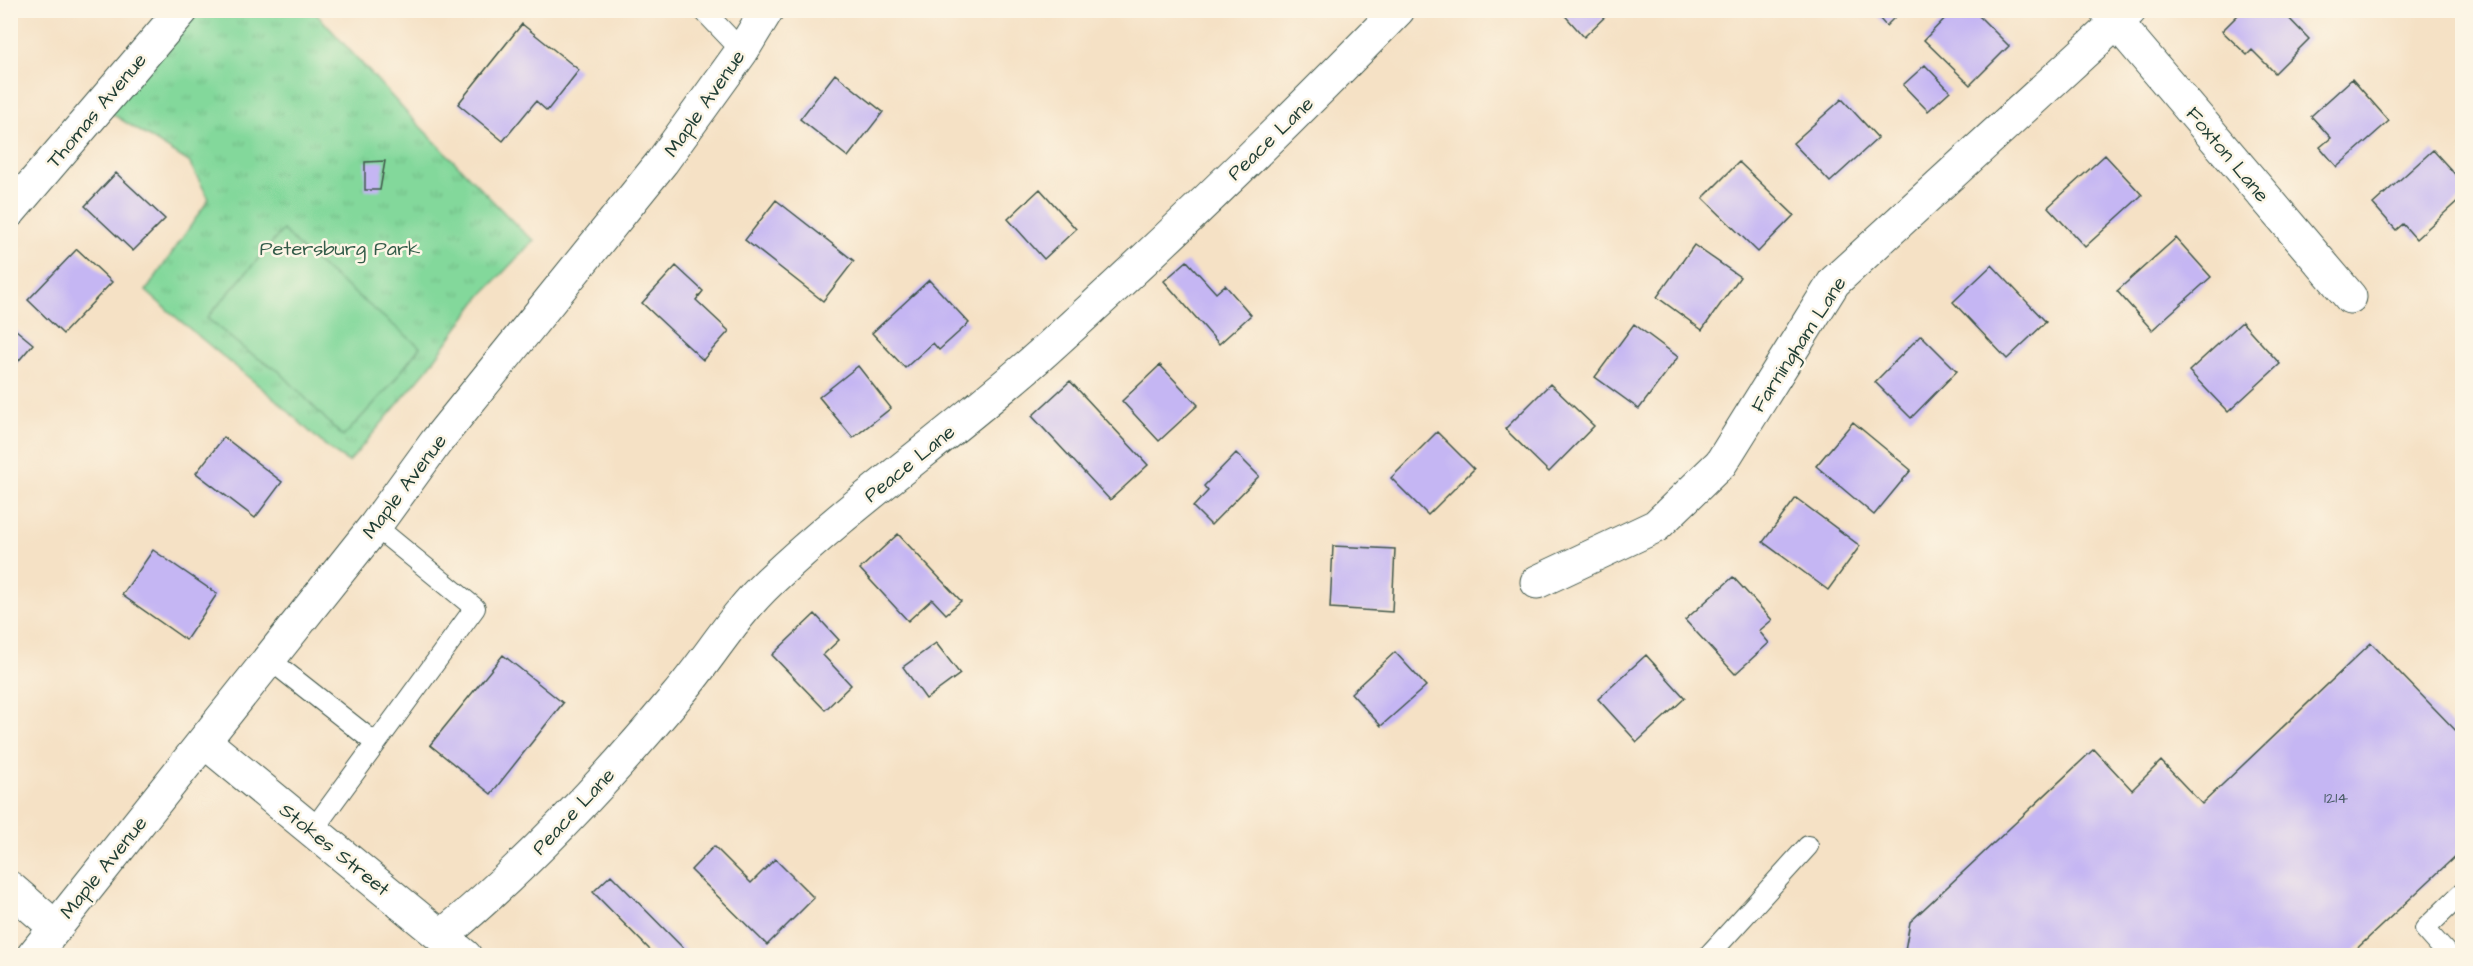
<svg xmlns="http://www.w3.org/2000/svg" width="2473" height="966" viewBox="0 0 2473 966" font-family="'Architects Daughter',sans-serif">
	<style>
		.grass { fill: url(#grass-tufts); stroke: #518a68; stroke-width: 1.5 }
		.garden { fill: #83d89b; stroke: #518a68; stroke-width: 1.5 }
		.building { fill: #c5b6f3 }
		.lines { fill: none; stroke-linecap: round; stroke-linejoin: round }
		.lane-casing { stroke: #3f564a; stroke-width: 22 }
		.street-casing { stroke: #3f564a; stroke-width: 35 }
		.secondary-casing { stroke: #3f564a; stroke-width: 35 }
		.lane { stroke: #fff; stroke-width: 20 }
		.street { stroke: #fff; stroke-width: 33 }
		.secondary { stroke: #fff; stroke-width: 33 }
		.labels { text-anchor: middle; stroke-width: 5; stroke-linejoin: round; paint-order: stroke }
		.number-label { font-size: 16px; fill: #485b64 }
		.street-label { font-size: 20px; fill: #1f3d34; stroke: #fcf5e5 }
		.park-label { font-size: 20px; fill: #335c49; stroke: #fcf5e5 }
	</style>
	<defs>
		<pattern id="grass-tufts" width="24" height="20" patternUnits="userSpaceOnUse" patternTransform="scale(1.5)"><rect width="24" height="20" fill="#83d89b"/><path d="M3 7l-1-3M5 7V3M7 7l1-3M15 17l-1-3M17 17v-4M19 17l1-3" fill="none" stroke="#71ba86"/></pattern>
	</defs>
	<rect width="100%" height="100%" fill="#fcf5e5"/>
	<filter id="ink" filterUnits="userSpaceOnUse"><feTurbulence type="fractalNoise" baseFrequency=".0167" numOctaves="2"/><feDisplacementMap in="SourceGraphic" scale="12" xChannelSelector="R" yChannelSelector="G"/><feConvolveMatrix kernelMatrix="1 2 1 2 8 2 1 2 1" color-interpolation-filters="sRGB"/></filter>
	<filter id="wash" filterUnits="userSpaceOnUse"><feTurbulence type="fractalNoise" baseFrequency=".008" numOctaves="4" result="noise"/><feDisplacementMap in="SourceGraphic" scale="24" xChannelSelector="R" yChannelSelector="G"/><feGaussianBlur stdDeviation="1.35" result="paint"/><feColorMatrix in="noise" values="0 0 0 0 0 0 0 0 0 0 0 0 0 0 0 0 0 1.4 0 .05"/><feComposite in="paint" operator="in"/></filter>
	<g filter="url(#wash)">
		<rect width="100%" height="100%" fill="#f5e1c5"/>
		<!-- grass -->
		<path class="grass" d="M197 11H314L407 113 523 232 534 240 480 297 429 367 349 462C321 446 300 421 276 400 232 363 188 329 146 291L209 199 189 162 106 110Z"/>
		<!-- garden -->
		<path class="garden" d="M283 230 302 250 420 347 390 386 343 437 279 371 248 352 207 318Z"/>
		<g id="blocks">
			<!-- building -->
			<path class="building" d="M1560 10H1612L1584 37Z
				M1872 10H1902L1886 26Z
				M1953 10H1973L2009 46 1970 85 1924 40Z
				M2243 10H2281L2309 39 2275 73 2252 50 2247 55 2222 31Z
				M522 24 579 70 547 111 536 101 503 141 458 104Z
				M1925 65 1950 91 1928 111 1903 85Z
				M835 74 883 112 848 157 800 119Z
				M2352 79 2389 121 2337 167 2320 147 2331 138 2311 116Z
				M1842 99 1878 138 1830 182 1793 143Z
				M2433 150 2462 182V197L2416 239 2403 224 2396 230 2373 204Z
				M2105 155 2142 195 2085 247 2048 207Z
				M385 161 380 190H365V162Z
				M1739 162 1794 215 1758 252 1703 198Z
				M116 173 165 219 133 251 85 206Z
				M1040 189 1076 229 1044 259 1008 219Z
				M776 200 854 261 823 301 745 240Z
				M2176 238 2211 277 2152 330 2117 291Z
				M1694 245 1740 277 1702 330 1657 297Z
				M77 249 112 282 63 334 28 300Z
				M1187 261 1216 293 1225 285 1251 315 1219 344 1164 281Z
				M1992 265 2046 322 2007 359 1953 302Z
				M676 266 703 291 696 300 729 331 703 360 642 303Z
				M929 280 969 323 939 350 933 343 905 368 872 333Z
				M2242 322 2280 364 2228 412 2189 371Z
				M1634 324 1678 357 1639 409 1595 377Z
				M10 325 33 344 10 371Z
				M1921 335 1957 371 1911 418 1875 382Z
				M1160 365 1198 405 1159 441 1122 401Z
				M858 366 891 408 853 438 819 397Z
				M1070 381 1148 465 1110 500 1032 416Z
				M1550 384 1594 426 1549 472 1505 429Z
				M1853 422 1911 470 1874 515 1816 466Z
				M1437 432 1474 469 1428 515 1391 478Z
				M224 437 282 482 255 518 196 473Z
				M1236 453 1259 476 1211 525 1193 507 1208 491 1204 486Z
				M1796 498 1860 546 1828 590 1763 542Z
				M898 534 961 601 946 614 932 599 908 621 860 569Z
				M1333 546 1395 549 1392 612 1330 608Z
				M153 550 217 594 186 640 122 595Z
				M1733 577 1772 620 1759 631 1769 643 1735 674 1685 620Z
				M815 614 839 640 823 655 851 685 825 710 772 655Z
				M936 643 960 674 926 699 903 667Z
				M2371 643 2462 737V850L2349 956H1910L1905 950 1910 922 2094 749 2132 790 2161 761 2202 804Z
				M1395 652 1426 686 1381 726 1351 693Z
				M503 655 563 703 491 794 430 745Z
				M1646 655 1685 698 1637 742 1598 699Z
				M714 846 751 883 775 859 814 898 767 945 691 870Z
				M611 875 691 956H656L593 892Z"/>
		</g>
	</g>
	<g filter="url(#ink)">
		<use href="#blocks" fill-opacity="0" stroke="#3f564a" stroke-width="1.5"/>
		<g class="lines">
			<!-- lane casing -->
			<g class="lane-casing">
				<path id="lane" d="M703 10 742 51
					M269 659 374 742
					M312 831 475 608 375 526
					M1708 956 1808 846
					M2449 956 2425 929 2462 893"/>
			</g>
			<!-- street casing -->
			<g class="street-casing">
				<path id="street" d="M2106 10 2350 297
					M10 211 182 10
					M1537 582 1656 526 1721 463 1834 282 2130 10
					M205 742 465 956
					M10 888 55 927
					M442 936C528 865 605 782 676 697 708 660 733 616 769 582 856 499 956 431 1046 350 1167 241 1284 127 1398 10"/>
			</g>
			<!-- secondary casing -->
			<g class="secondary-casing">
				<path id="secondary" d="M33 956 375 526 436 442 662 162 742 51 767 10"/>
			</g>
			<!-- lane -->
			<use href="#lane" class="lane"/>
			<!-- street -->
			<use href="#street" class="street"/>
			<!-- secondary -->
			<use href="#secondary" class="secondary"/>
		</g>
	</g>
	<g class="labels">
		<!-- number labels -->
		<g class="number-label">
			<text x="2336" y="803">1214</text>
		</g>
		<!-- street labels -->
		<g class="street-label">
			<text transform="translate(704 103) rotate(-55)" y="7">Maple Avenue</text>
			<text transform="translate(96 110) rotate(-50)" y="7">Thomas Avenue</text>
			<text transform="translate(1270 138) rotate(-44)" y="7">Peace Lane</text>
			<text transform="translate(2228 154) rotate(50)" y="7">Foxton Lane</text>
			<text transform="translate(1798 344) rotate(-57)" y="7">Farningham Lane</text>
			<text transform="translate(909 463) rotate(-39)" y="7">Peace Lane</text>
			<text transform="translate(404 486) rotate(-53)" y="7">Maple Avenue</text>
			<text transform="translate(573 811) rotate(-47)" y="7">Peace Lane</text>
			<text transform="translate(335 849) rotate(39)" y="7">Stokes Street</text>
			<text transform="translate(103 867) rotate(-51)" y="7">Maple Avenue</text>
		</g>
		<!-- park labels -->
		<g class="park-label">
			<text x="340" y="255">Petersburg Park</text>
		</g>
	</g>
	<!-- margin -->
	<rect width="2473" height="966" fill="none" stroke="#fcf5e5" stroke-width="36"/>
</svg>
